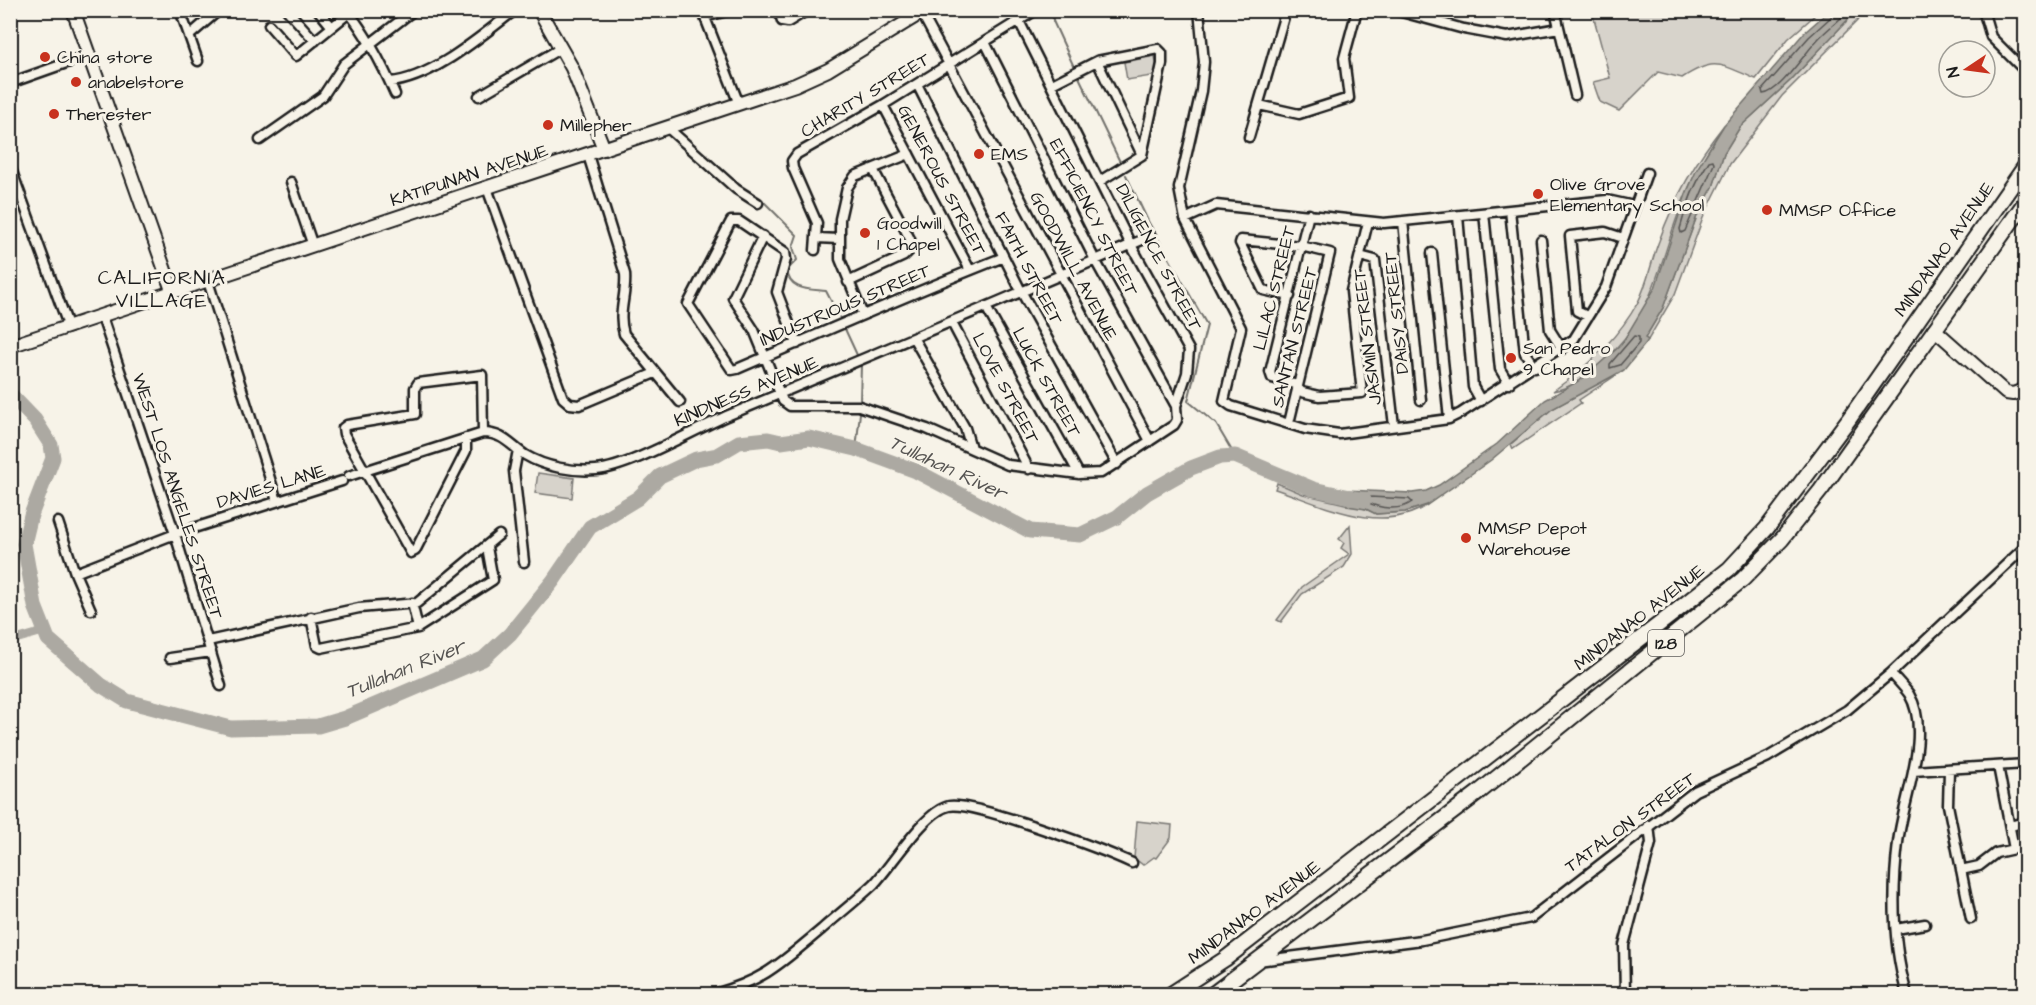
<svg xmlns="http://www.w3.org/2000/svg" width="2036" height="1005" viewBox="0 0 2036 1005" font-family="'Architects Daughter',sans-serif">
	<style>
		.green { fill: #d7d3cb; stroke: #7a7874; stroke-width: 1.5 }
		.water { fill: #aca9a2; stroke: #72716c; stroke-width: 1.5 }
		.lines { fill: none; stroke-linecap: round; stroke-linejoin: round }
		.shore { stroke: #565452; stroke-width: 1.5 }
		.stream { stroke: #72716c; stroke-width: 2 }
		.canal { stroke: #aca9a2; stroke-width: 8 }
		.river { stroke: #aca9a2; stroke-width: 15 }
		.street-casing { stroke: #1c1c1c; stroke-width: 13 }
		.secondary-casing { stroke: #1c1c1c; stroke-width: 16 }
		.primary-casing { stroke: #1c1c1c; stroke-width: 18 }
		.street { stroke: #f7f3e8; stroke-width: 8 }
		.secondary { stroke: #f7f3e8; stroke-width: 12 }
		.primary { stroke: #f7f3e8; stroke-width: 14 }
		.poi-dot { fill: #c8321e; stroke: #f7f3e8; stroke-width: 2 }
		.labels { text-anchor: middle; stroke-width: 6; stroke-linejoin: round; paint-order: stroke }
		.shield { fill: #f7f3e8; stroke: #5e5c59; stroke-width: 1.5 }
		.shield-label { font-size: 16px; font-weight: bold; fill: #1c1c1c }
		.poi-label { font-size: 18px; fill: #1c1c1c; stroke: #f7f3e8; text-anchor: start }
		.street-label { font-size: 18px; fill: #1c1c1c; stroke: #f7f3e8 }
		.neighbourhood-label { font-size: 20px; letter-spacing: 1.5px; fill: #1c1c1c; stroke: #f7f3e8 }
		.water-label { font-size: 20px; font-style: italic; fill: #565452; stroke: #f7f3e8 }
	</style>
	<rect width="100%" height="100%" fill="#f7f3e8"/>
	<filter id="ink" filterUnits="userSpaceOnUse"><feTurbulence type="fractalNoise" baseFrequency=".0167" numOctaves="2"/><feDisplacementMap in="SourceGraphic" scale="12" xChannelSelector="R" yChannelSelector="G"/><feConvolveMatrix kernelMatrix="1 2 1 2 8 2 1 2 1" color-interpolation-filters="sRGB"/></filter>
	<g filter="url(#ink)">
		<!-- green -->
		<path class="green" d="M1804 11 1814 16 1788 39 1756 79C1721 65 1716 56 1682 78L1658 72 1619 111 1600 102 1593 82 1610 78 1592 11Z
			M1856 11H1863L1857 21 1782 96 1730 164 1703 218 1675 294 1648 340 1645 338 1663 308 1697 216 1713 187 1724 153 1740 127 1791 80Z
			M1155 56 1158 75 1127 80 1124 62Z
			M1724 125C1710 148 1696 169 1686 194 1658 259 1658 314 1600 364 1586 377 1572 388 1553 391 1587 367 1618 339 1638 302 1648 283 1651 261 1659 241 1674 199 1696 160 1724 125Z
			M1624 370 1579 400 1581 403 1513 449 1511 444 1552 409Z
			M538 473 574 478 572 498 535 493Z
			M1277 483 1303 494 1366 509 1376 514 1405 512 1427 505C1380 536 1321 504 1275 489Z
			M1350 525 1352 554 1344 567 1302 594 1281 622 1277 620 1302 587 1349 554 1341 548 1344 543 1339 539Z
			M1137 821 1172 825 1171 838 1156 858 1154 857 1143 865 1134 858Z"/>
		<!-- water -->
		<path class="water" d="M1829 11H1856L1791 80 1740 127 1724 153 1713 187 1697 216 1663 308 1645 338 1648 340 1646 343 1624 370 1552 409 1491 460 1427 505 1405 512 1376 514 1366 509 1347 506 1346 490 1412 493 1426 491 1439 485 1497 444 1545 400 1582 379 1621 345 1655 288 1686 194 1697 169 1724 125 1804 33Z"/>
		<g class="lines">
			<!-- shore -->
			<path class="shore" d="M1833 10 1831 17 1809 37 1762 90 1763 94C1780 93 1808 48 1821 36 1830 27 1840 20 1849 10
				M1713 160 1714 164 1685 231 1681 233 1680 229C1686 205 1696 181 1709 161Z
				M1634 336 1639 337V343L1620 365 1610 368V364Z
				M1370 497 1409 499 1412 502C1400 511 1380 509 1367 502Z"/>
			<!-- stream -->
			<path class="stream" d="M1053 10V21L1074 67
				M1079 77 1121 164
				M1126 175 1149 223 1207 325 1188 401 1216 424 1235 456
				M763 201 797 235 793 247 797 260 787 270C789 291 810 289 826 291L840 318
				M845 329 857 355
				M860 402 861 365
				M856 449 860 413"/>
			<!-- canal -->
			<path class="canal" d="M10 641 45 631"/>
			<!-- river -->
			<path class="river" d="M10 394 35 420 51 445 53 458 31 515 24 544 35 606 48 639 101 685 127 701 231 728 318 726 345 718 483 659 510 634 553 581 590 527 638 498 660 476 696 459 717 455 739 442 768 439 781 442 809 438 856 449 916 471 1030 531 1080 535 1117 517 1147 493 1191 468 1220 457 1235 456 1313 489 1364 500"/>
			<!-- street casing -->
			<g class="street-casing">
				<path id="street" d="M180 10 198 61
					M287 10 315 41
					M318 10 332 27
					M347 10C366 34 383 66 395 94
					M702 10 739 104
					M779 10 782 21 788 22 808 10
					M920 10 1150 441
					M1199 10 1204 62 1201 91 1179 188 1185 219 1241 328 1224 401 1231 406 1305 429 1339 434 1449 419 1461 413 1574 339 1606 287 1647 173
					M1394 10 1464 29 1507 37 1559 28
					M1555 10 1575 95
					M1983 10 1991 37 2026 72
					M705 17 730 10
					M269 25 296 56 349 13
					M189 36 219 10
					M985 42 1095 260 1176 406
					M1097 61 1142 155
					M390 82C432 79 482 35 515 10
					M10 83 89 55
					M917 84 1021 291 1117 464
					M1052 84 1097 61 1158 49 1162 53V64L1142 155 1100 181
					M479 96 561 48
					M883 105 970 270
					M1259 105 1299 114 1349 98 1344 58 1357 10
					M668 128 736 189 758 203
					M1249 137 1286 10
					M260 140 323 96 344 64 414 10
					M588 155 625 274C627 296 617 312 624 334L680 402
					M10 166 69 328
					M291 182 313 246
					M487 188 563 398 570 404 579 405 655 373
					M1510 210 1525 353 1535 367
					M1484 213 1500 369 1509 384
					M1309 214 1270 372 1272 378 1294 384 1302 392 1319 396 1362 393 1351 291 1368 222
					M1458 216 1473 387 1481 401
					M1185 219 1216 205 1384 223 1607 200 1634 206
					M1403 221 1421 400
					M763 236 733 298 754 330 783 401 790 406H859L927 429 1008 465 1079 474 1101 473 1174 425 1177 420 1176 406 1187 373 1189 350 1131 245 1019 21
					M817 238 839 239
					M1541 240 1550 330 1562 349
					M815 250 817 223 793 168 792 161 797 154 883 105 1036 10
					M1432 253 1449 419
					M1360 256 1375 260 1394 426
					M208 281 277 501
					M848 282 904 256 911 249 910 239 873 169
					M986 307 1079 474
					M863 315 840 259V219L847 188 855 176 909 154
					M1587 316 1577 311 1570 236 1605 232 1623 238
					M102 317 175 534 221 686
					M952 323 1029 469
					M914 339 965 428 971 448
					M797 344 777 292 786 259 785 252 739 221H731L688 304 732 370 737 369C826 331 914 292 1004 257
					M1289 423 1330 253 1301 246 1241 240 1240 243 1263 290 1290 296
					M466 438V451L415 551 411 553 344 434 343 428 347 425 415 414V388L418 383 482 375 483 433
					M518 450 514 471 524 562
					M349 476 483 433C503 433 510 445 525 455 545 467 573 472 596 470 631 467 693 430 729 415 870 356 1011 297 1151 236
					M58 522 75 573 91 610
					M75 573 175 534 342 481
					M412 603 418 628
					M311 617 317 646 321 648 418 628 493 580 487 547
					M208 641 359 608 417 603 499 535
					M170 658 211 652
					M1891 673C1897 680 1904 687 1909 694 1933 734 1902 801 1898 843 1892 893 1893 947 1907 994
					M1949 770 1948 805 1971 919
					M1913 771 2026 764
					M2010 826 2026 822
					M1961 870 1979 866 1996 853 2014 849 1998 766
					M1896 929 1925 924
					M1258 961 1422 940 1531 918 1695 791 1768 757 1847 710 1891 673 2026 546
					M714 994C766 980 782 962 822 929 839 914 857 900 874 884 892 865 925 811 949 806 973 801 1104 850 1132 863
					M1625 994 1624 945 1651 843 1649 825"/>
			</g>
			<!-- secondary casing -->
			<g class="secondary-casing">
				<path id="secondary" d="M73 10 173 293
					M539 10 572 68 604 149
					M1934 329 2006 393 2013 394 2026 389
					M10 346 795 85 828 70 926 10"/>
			</g>
			<!-- primary casing -->
			<g class="primary-casing">
				<path id="primary" d="M1171 994 1225 959 1675 612 1729 569 1767 528 1849 419 2026 165
					M1213 994 1478 793 1743 579 1782 539 1821 490 2026 201"/>
			</g>
			<!-- street -->
			<use href="#street" class="street"/>
			<!-- secondary -->
			<use href="#secondary" class="secondary"/>
			<!-- primary -->
			<use href="#primary" class="primary"/>
		</g>
	</g>
	<!-- markers -->
	<g class="poi-dot">
		<circle cx="45" cy="57" r="6"/>
		<circle cx="76" cy="82" r="6"/>
		<circle cx="54" cy="114" r="6"/>
		<circle cx="548" cy="125" r="6"/>
		<circle cx="979" cy="154" r="6"/>
		<circle cx="1538" cy="194" r="6"/>
		<circle cx="1767" cy="210" r="6"/>
		<circle cx="865" cy="233" r="6"/>
		<circle cx="1511" cy="358" r="6"/>
		<circle cx="1466" cy="538" r="6"/>
	</g>
	<g class="labels">
		<!-- shield labels -->
		<rect class="shield" x="1648" y="630" width="36" height="26" rx="4.5"/>
		<g class="shield-label">
			<text x="1666" y="649">128</text>
		</g>
		<!-- poi labels -->
		<g class="poi-label">
			<text x="57" y="63">China store</text>
			<text x="88" y="88">anabelstore</text>
			<text x="66" y="120">Therester</text>
			<text x="560" y="131">Millepher</text>
			<text x="991" y="160">EMS</text>
			<text x="1550" y="190">Olive Grove<tspan x="1550" dy="21">Elementary School</tspan></text>
			<text x="1779" y="216">MMSP Office</text>
			<text x="877" y="229">Goodwill<tspan x="877" dy="21">1 Chapel</tspan></text>
			<text x="1523" y="354">San Pedro<tspan x="1523" dy="21">9 Chapel</tspan></text>
			<text x="1478" y="534">MMSP Depot<tspan x="1478" dy="21">Warehouse</tspan></text>
		</g>
		<!-- street labels -->
		<g class="street-label">
			<text transform="translate(865 95) rotate(-31)" y="6">CHARITY STREET</text>
			<text transform="translate(469 175) rotate(-18)" y="6">KATIPUNAN AVENUE</text>
			<text transform="translate(942 180) rotate(62)" y="6">GENEROUS STREET</text>
			<text transform="translate(1094 217) rotate(63)" y="6">EFFICIENCY STREET</text>
			<text transform="translate(1944 249) rotate(-55)" y="6">MINDANAO AVENUE</text>
			<text transform="translate(1159 257) rotate(62)" y="6">DILIGENCE STREET</text>
			<text transform="translate(1074 266) rotate(62)" y="6">GOODWILL AVENUE</text>
			<text transform="translate(1029 268) rotate(62)" y="6">FAITH STREET</text>
			<text transform="translate(1274 288) rotate(-76)" y="6">LILAC STREET</text>
			<text transform="translate(845 305) rotate(-23)" y="6">INDUSTRIOUS STREET</text>
			<text transform="translate(1396 313) rotate(-96)" y="6">DAISY STREET</text>
			<text transform="translate(1294 337) rotate(-76)" y="6">SANTAN STREET</text>
			<text transform="translate(1367 337) rotate(-97)" y="6">JASMIN STREET</text>
			<text transform="translate(1047 382) rotate(61)" y="6">LUCK STREET</text>
			<text transform="translate(1006 388) rotate(62)" y="6">LOVE STREET</text>
			<text transform="translate(746 391) rotate(-23)" y="6">KINDNESS AVENUE</text>
			<text transform="translate(271 486) rotate(-17)" y="6">DAVIES LANE</text>
			<text transform="translate(178 496) rotate(72)" y="6">WEST LOS ANGELES STREET</text>
			<text transform="translate(1639 617) rotate(-38)" y="6">MINDANAO AVENUE</text>
			<text transform="translate(1630 822) rotate(-36)" y="6">TATALON STREET</text>
			<text transform="translate(1254 912) rotate(-37)" y="6">MINDANAO AVENUE</text>
		</g>
		<!-- neighbourhood labels -->
		<g class="neighbourhood-label">
			<text x="162" y="284">CALIFORNIA<tspan x="162" dy="23">VILLAGE</tspan></text>
		</g>
		<!-- water labels -->
		<g class="water-label">
			<text transform="translate(948 467) rotate(25)" y="7">Tullahan River</text>
			<text transform="translate(405 668) rotate(-22)" y="7">Tullahan River</text>
		</g>
	</g>
	<!-- margin -->
	<rect width="2036" height="1005" fill="none" stroke="#f7f3e8" stroke-width="36"/>
	<rect x="18" y="18" width="2000" height="969" fill="none" stroke="#1c1c1c" stroke-width="2" filter="url(#ink)"/>
	<!-- north arrow -->
	<g transform="translate(1967 69) rotate(257)"><circle r="28" fill="#f7f3e8" stroke="#9f9d96" stroke-width="1.5"/>
	<path d="M0-4.5L10 22L0 15L-10 22Z" fill="#c8321e"/>
	<text y="-9" font-size="16" font-weight="bold" text-anchor="middle" fill="#1c1c1c">N</text>
	</g>
</svg>
